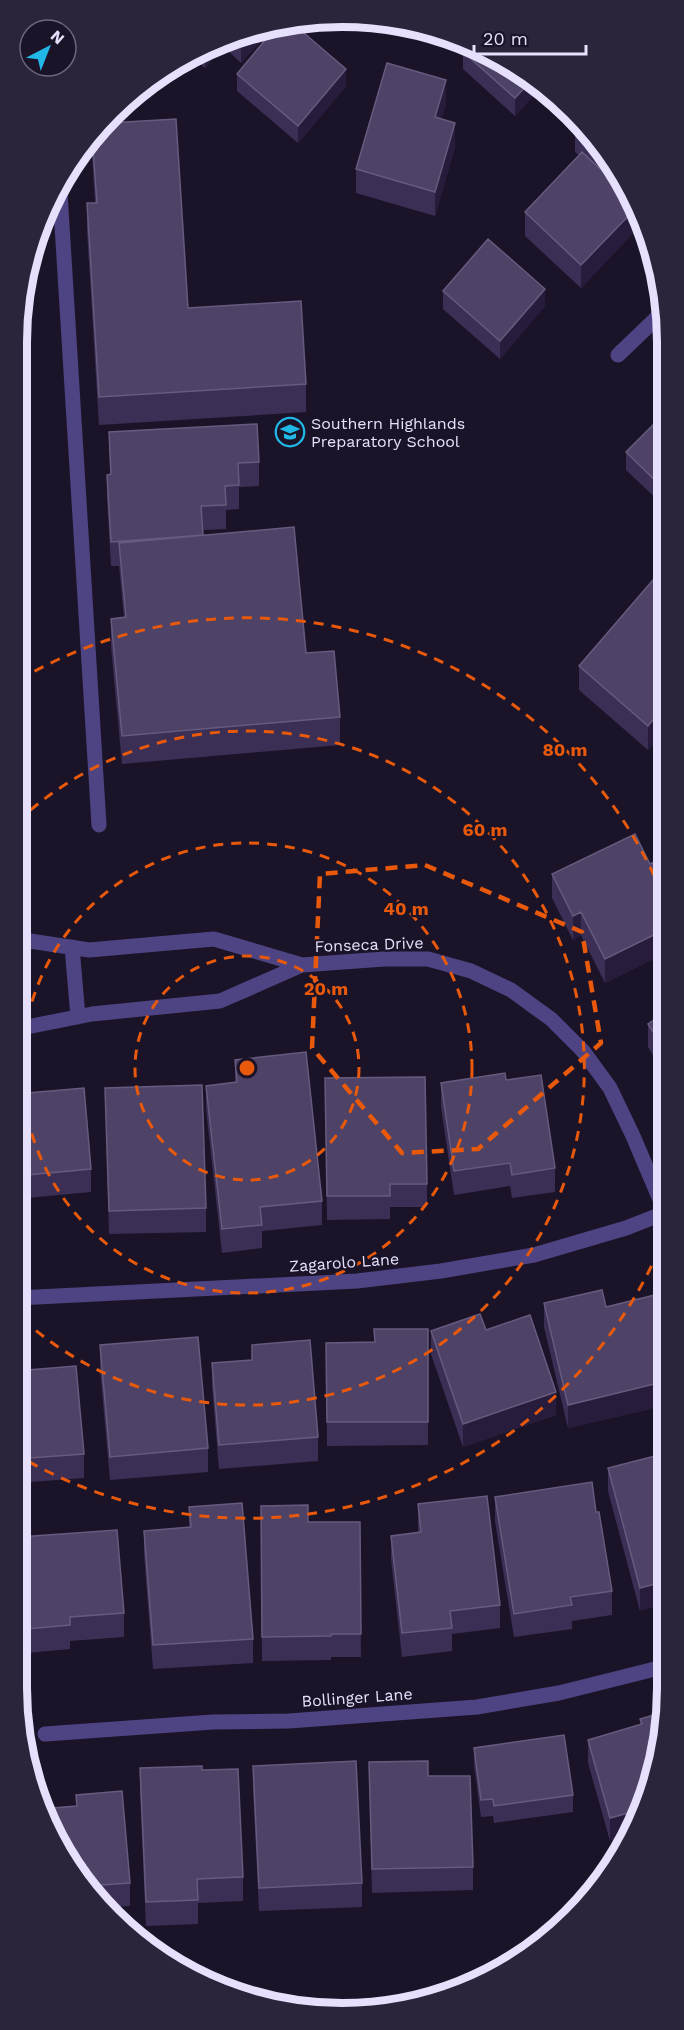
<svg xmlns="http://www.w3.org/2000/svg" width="684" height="2030" viewBox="0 0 684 2030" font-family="'Work Sans',sans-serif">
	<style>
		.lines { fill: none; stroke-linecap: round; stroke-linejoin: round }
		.minor { stroke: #4f4483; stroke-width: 15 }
		.wall { fill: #3c2f55 }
		.shaded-wall { fill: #271c3c }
		.building { fill: #4e4267; stroke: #665b7e; stroke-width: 1.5 }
		.marked { fill: none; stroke: #e8590c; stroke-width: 4.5; stroke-dasharray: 12 8; stroke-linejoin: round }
		.ring { fill: none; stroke: #e8590c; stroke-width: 3; stroke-dasharray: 10 8 }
		.labels { text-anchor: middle; stroke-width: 4.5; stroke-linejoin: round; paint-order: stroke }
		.poi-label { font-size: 16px; fill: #e7e0fc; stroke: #1b1429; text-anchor: start }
		.street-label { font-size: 16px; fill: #e7e0fc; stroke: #1b1429 }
		.rim { fill: none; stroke: #e7e0fc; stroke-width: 8 }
		.centre { fill: #e8590c; stroke: #1b1429; stroke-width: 3 }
		.ring-label { font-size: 18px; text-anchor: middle; font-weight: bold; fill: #e8590c; stroke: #1b1429; stroke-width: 4.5; stroke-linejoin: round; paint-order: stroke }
	</style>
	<rect width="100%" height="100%" fill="#1b1429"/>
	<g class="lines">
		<!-- minor -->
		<path class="minor" d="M60 193 99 825
			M618 355 665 310
			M17 939 89 950 214 939 302 965
			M72 947 78 1017
			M17 1027 22 1028 92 1014 220 1001 302 965 384 959H428L471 971 511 990 551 1019 583 1051 610 1088 633 1136 667 1216
			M17 1298 357 1281 441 1271 534 1255 626 1228 667 1212
			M45 1734 213 1722 289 1721 477 1707 559 1693 667 1666"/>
	</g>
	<!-- wall -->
	<path class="wall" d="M273 28 241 63 224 47 205 68 192 56Z
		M463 52 505 60 552 99 546 105 534 95 515 116 463 69Z
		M237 74 346 86 298 143 237 91Z
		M446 104 441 119 455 147 435 216 356 193V169Z
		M108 123 188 308 306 384V412L99 425 87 231V203H95L91 137Z
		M586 127 634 198 638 213V228L581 288 525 236V212L579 155 575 152V128Z
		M443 291 545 306 500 359 443 309Z
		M665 413V507L626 470V452Z
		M109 432 259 462V486L239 487V509L226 510V529L203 530V535L306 653 340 717V745L122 764 111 647V619L124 618 119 566H111L107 498V475L110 474Z
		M665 566 666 730 648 750 579 690V666Z
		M552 874 666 881V953L605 983 581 935 573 940 552 898Z
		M666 1012V1076L648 1047V1024Z
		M235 1060 322 1201V1225L262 1231V1248L222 1253 206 1109V1086L235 1083Z
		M506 1080 555 1168V1192L512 1198 510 1186 454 1195 441 1107V1083Z
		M105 1088 206 1208V1232L109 1234Z
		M16 1094 91 1169V1192L16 1199Z
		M325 1102 427 1184V1207H390V1219L327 1220Z
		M544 1303 667 1309V1405L568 1428 544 1327Z
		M374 1329H428V1445L327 1446 326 1343 374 1342Z
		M486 1330 556 1415 463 1447 431 1354V1331Z
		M100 1345 208 1448V1472L110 1480 100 1369Z
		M252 1345 318 1437V1461L219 1469 212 1386V1363L252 1360Z
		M16 1371 84 1454V1478L16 1483Z
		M667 1453 640 1611 608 1491V1468Z
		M495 1497 596 1512 612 1591V1615L572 1621V1629L514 1637 495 1521Z
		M418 1504 500 1605V1628L452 1634V1651L402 1657 391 1559V1536L418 1533Z
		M261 1506 308 1522H360L361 1657H331V1660L262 1661Z
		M189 1507 253 1639V1663L153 1669 144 1554V1531L189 1527Z
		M20 1537 124 1613V1637L70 1641V1649L27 1653 20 1561Z
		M664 1712 610 1841 588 1763V1740L640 1725V1719Z
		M474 1748 573 1795V1812L494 1823 493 1816 481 1817 474 1765Z
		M369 1762 428 1776 473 1867V1890L372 1893Z
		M253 1766 362 1883V1907L259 1911 253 1789Z
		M140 1768 202 1770 243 1877V1901L198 1903V1924L146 1926 140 1792Z
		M76 1795 130 1883V1906L105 1908 98 1903 41 1812 76 1806Z"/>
	<!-- shaded-wall -->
	<path class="shaded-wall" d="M273 28 241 63V39Z
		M224 45V47L205 68V51Z
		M346 69V86L298 143V126Z
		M446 80V104L435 141V117Z
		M531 81 534 84V95L515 116V98Z
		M546 94 552 99 546 105Z
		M455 123V147L435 216V192Z
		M637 207 638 213V228L581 288V265Z
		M545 289V306L500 359V341Z
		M665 706 666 730 648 750V726Z
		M581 912V935L573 940V916Z
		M666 929V953L605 983V959Z
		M667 1381V1405L568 1428V1405Z
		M556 1392V1415L463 1447V1424Z
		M667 1581V1604L640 1611V1588Z
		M639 1810 627 1837 610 1841V1818Z"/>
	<!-- building -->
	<path class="building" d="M291 22 346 69 298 126 237 74 276 27Z
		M469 45 505 60 531 81 515 98 463 52Z
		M387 63 446 80 435 117 455 123 435 192 356 169Z
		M176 119 188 308 301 301 306 384 99 397 87 203H97L92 136 108 123Z
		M581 122 586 127 608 160 575 128Z
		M582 152 635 202 637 207 581 265 525 212Z
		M488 239 545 289 500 341 443 291Z
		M665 413V490L626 452Z
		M257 424 259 462 238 463 239 485 225 486 226 505 201 506 203 535 111 542 107 475 111 474 109 432Z
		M294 527 306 653 334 651 340 717 122 736 111 619 126 617 119 543Z
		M665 566V706L648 726 579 666Z
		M635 834 650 864 656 861 666 881V929L605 959 581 912 573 916 552 874Z
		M666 1012V1052L648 1024Z
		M306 1052 322 1201 260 1207 262 1225 222 1229 206 1086 237 1082 235 1060Z
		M505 1073 506 1080 541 1075 555 1168 512 1175 510 1163 454 1171 441 1083Z
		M425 1077 427 1184H390V1196H327L325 1078Z
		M202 1085 206 1208 109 1211 105 1088Z
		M84 1088 91 1169 16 1176V1094Z
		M602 1290 606 1307 663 1293 667 1309V1381L568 1405 544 1303Z
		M480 1314 486 1330 530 1315 556 1392 463 1424 431 1331Z
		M374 1329H428V1422H327L326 1343 375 1342Z
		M198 1337 208 1448 110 1457 100 1345Z
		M310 1340 318 1437 219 1445 212 1363 252 1360V1345Z
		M76 1366 84 1454 16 1459V1371Z
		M667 1453V1581L640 1588 608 1468Z
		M592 1482 596 1512H599L612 1591 570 1597 572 1605 514 1614 495 1497Z
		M487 1496 500 1605 450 1611 452 1628 402 1633 391 1536 421 1532 418 1504Z
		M242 1503 253 1639 153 1645 144 1531 191 1527 189 1507Z
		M308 1505V1522H360L361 1634H331V1636L262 1637 261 1506Z
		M117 1530 124 1613 70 1617V1625L27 1629 20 1537Z
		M664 1712 656 1772 639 1810 610 1818 588 1740 642 1724 640 1719Z
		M564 1735 573 1795 494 1806 493 1799 481 1800 474 1748Z
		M356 1761 362 1883 259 1888 253 1766Z
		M428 1761V1776H470L473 1867 372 1869 369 1762Z
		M202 1766V1770L238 1769 243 1877 197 1879 198 1900 146 1902 140 1768Z
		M122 1791 130 1883 87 1886 41 1812 40 1809 77 1806 76 1795Z"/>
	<!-- marked area -->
	<path class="marked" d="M425 865 582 932 601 1043 478 1149 402 1153 312 1048 320 874Z"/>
	<!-- distance rings -->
	<g class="ring">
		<circle cx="247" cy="1068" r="112"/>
		<circle cx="247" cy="1068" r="225"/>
		<path d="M17 822A337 337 0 1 1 17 1314"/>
		<path d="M666 1233A450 450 0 0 1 19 1456M19 680A450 450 0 0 1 666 903"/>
	</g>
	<!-- icons -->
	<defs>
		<g id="school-ring" transform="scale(1.5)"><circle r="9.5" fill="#1b1429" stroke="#21b7e7" stroke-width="1.5"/><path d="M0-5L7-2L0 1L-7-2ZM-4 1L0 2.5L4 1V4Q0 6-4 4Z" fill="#21b7e7"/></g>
	</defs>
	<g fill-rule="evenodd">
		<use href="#school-ring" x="290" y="432"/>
	</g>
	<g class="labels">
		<!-- poi labels -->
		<g class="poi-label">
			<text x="311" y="429">Southern Highlands<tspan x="311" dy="18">Preparatory School</tspan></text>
		</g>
		<!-- street labels -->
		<g class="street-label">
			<text transform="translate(369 944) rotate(-2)" y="6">Fonseca Drive</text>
			<text transform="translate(344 1262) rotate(-4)" y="6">Zagarolo Lane</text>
			<text transform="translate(357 1697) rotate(-4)" y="6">Bollinger Lane</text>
		</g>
	</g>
	<!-- crop -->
	<path d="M0 0H684V2030H0ZM342 27H342A315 315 0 0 1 657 342V1688A315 315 0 0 1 342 2003H342A315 315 0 0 1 27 1688V342A315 315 0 0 1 342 27Z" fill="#2b243a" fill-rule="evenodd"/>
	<path class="rim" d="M342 27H342A315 315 0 0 1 657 342V1688A315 315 0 0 1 342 2003H342A315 315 0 0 1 27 1688V342A315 315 0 0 1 342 27Z"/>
	<circle cx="247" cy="1068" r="9" class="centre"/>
	<g class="ring-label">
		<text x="565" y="756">80 m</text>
		<text x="485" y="836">60 m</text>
		<text x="406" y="915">40 m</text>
		<text x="326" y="995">20 m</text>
	</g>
	<!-- north arrow -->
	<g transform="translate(48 48) rotate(42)"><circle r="28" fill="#1b1429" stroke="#6d667d" stroke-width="1.5"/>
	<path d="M0-4.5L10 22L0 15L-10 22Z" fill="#21b7e7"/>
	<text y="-9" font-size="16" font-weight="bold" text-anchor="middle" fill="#e7e0fc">N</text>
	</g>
	<!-- scale -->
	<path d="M474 45v9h112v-9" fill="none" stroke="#e7e0fc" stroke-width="3"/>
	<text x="483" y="45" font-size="18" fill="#e7e0fc" stroke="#1b1429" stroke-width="4.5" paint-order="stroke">20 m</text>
</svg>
